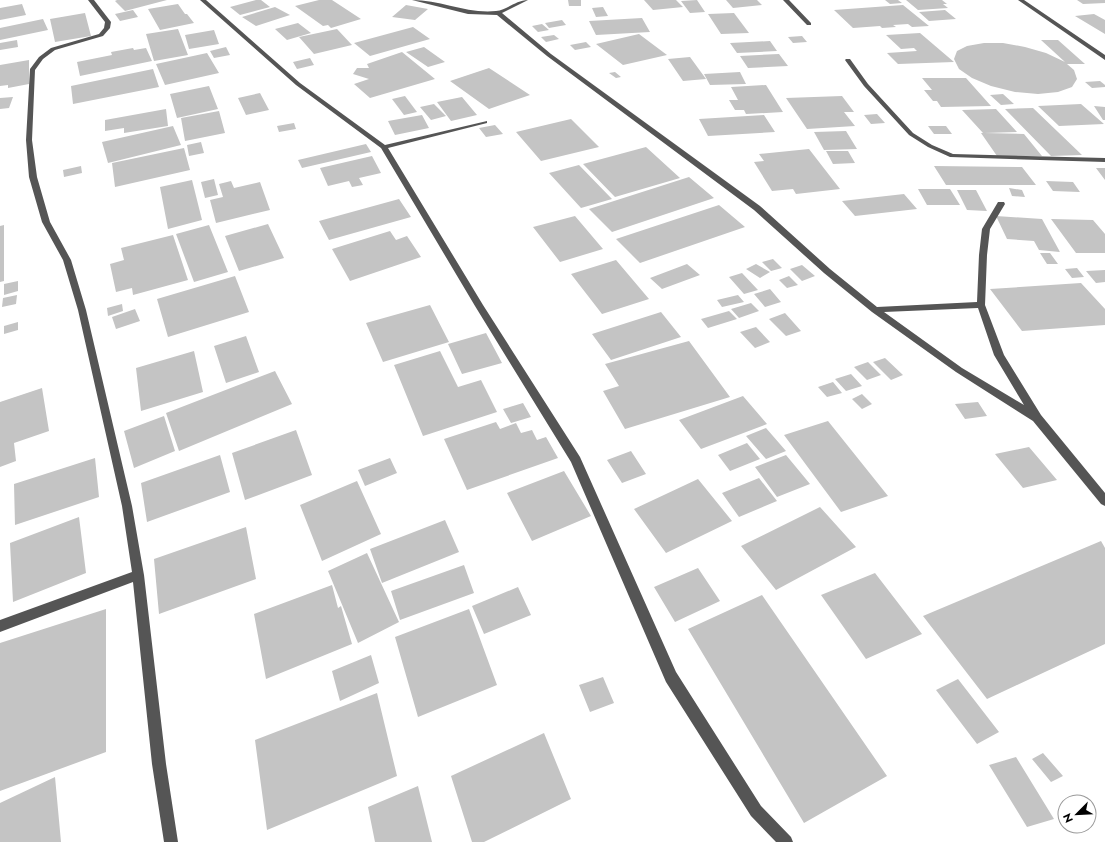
<svg xmlns="http://www.w3.org/2000/svg" width="1105" height="842" viewBox="0 0 1105 842" font-family="Jost,sans-serif">
	<style>
		.building { fill: #c4c4c4 }
		.lines { fill: none; stroke-linecap: round; stroke-linejoin: round }
		.minor { fill: #555; fill-rule: evenodd }
	</style>
	<rect width="100%" height="100%" fill="#fff"/>
	<!-- building -->
	<path class="building" d="M167 0 125 11 115 1 117 0Z
		M256 0H261L270 7 240 15 230 7Z
		M319 0H332L361 19 331 28 328 25 323 26 295 6Z
		M568 0H581V6H569Z
		M644 0H676L683 7 653 10Z
		M697 0 705 12 690 13 681 1Z
		M726 0H757L762 5 733 8Z
		M885 0H898L902 3 890 4Z
		M906 0H942L947 4H943L948 8 918 10Z
		M1077 0H1105V3L1083 4Z
		M22 4 26 15 0 20V8Z
		M178 4 185 14H187L194 23 160 30 148 9Z
		M406 5 428 9 415 20 392 17Z
		M903 5 929 26 912 27 908 24 893 25 896 27 882 28 880 26 853 28 834 10Z
		M275 7 290 15 256 26 242 17Z
		M603 7 608 16 596 17 592 8Z
		M133 10 138 17 120 21 115 14Z
		M945 10 956 19 929 21 919 12Z
		M85 13 91 36 55 42 50 19Z
		M734 13 749 33 721 34 708 14Z
		M1094 14 1105 20V34L1075 16Z
		M642 18 650 32 596 35 589 21Z
		M43 19 48 30 0 40V28Z
		M562 20 566 25 549 28 545 23Z
		M298 23 311 33 287 40 275 29Z
		M542 24 549 30 538 32 532 26Z
		M413 27 430 39 370 56 354 43Z
		M178 29 188 55 154 61 146 34Z
		M337 29 352 45 314 54 299 37Z
		M214 30 219 44 189 49 185 35Z
		M920 33 954 62 898 64 887 53 917 51 914 48 901 49 886 35Z
		M639 34 667 55 623 65 596 44Z
		M554 35 559 39 546 42 541 37Z
		M802 36 807 42 793 43 788 37Z
		M17 40 18 47 0 50V43Z
		M1041 40H1058L1085 64H1067L1074 70 1077 79 1072 87 1058 92 1038 94 1015 92 991 86 972 78 959 69 954 59 957 51 967 46 984 43H1003L1025 47 1046 53 1065 62Z
		M770 41 777 51 737 53 730 43Z
		M586 42 591 47 575 50 570 45Z
		M226 47 230 55 214 58 210 51Z
		M424 47 445 62 428 67 406 52Z
		M133 48 134 50 146 48 152 61 80 76 77 62 112 55 111 52Z
		M402 52 435 79 370 98 354 84 369 79 353 74 357 68H369L367 64Z
		M207 53 219 73 165 85 156 64Z
		M779 54 788 66 748 68 740 56Z
		M690 57 706 79 683 81 668 59Z
		M310 58 314 65 297 69 293 62Z
		M29 60V84L8 88V85L0 86V65Z
		M489 68 530 95 489 109 450 81Z
		M153 69 159 87 73 104 71 86Z
		M615 72 621 77 616 78 609 73Z
		M740 72 746 84 710 85 704 74Z
		M922 78H966L991 106 941 107 937 101H933L924 90H932Z
		M1100 81 1105 85V87L1092 88 1085 82Z
		M766 85 783 112 746 114 744 110H735L729 100H738L731 87Z
		M209 86 218 109 177 118 170 94Z
		M260 93 269 110 246 115 238 98Z
		M1003 94 1014 104 1001 105 990 95Z
		M405 96 417 112 404 115 392 99Z
		M842 96 854 112H844L855 126 807 129 786 98Z
		M13 97 9 108 0 109V98Z
		M462 97 477 115 451 121 437 102Z
		M434 104 446 116 431 120 420 107Z
		M1081 104 1104 124 1059 126 1038 106Z
		M1094 106 1105 107V120H1103Z
		M1033 108 1082 155 1051 156 1005 109Z
		M166 109 168 126 124 133V128L105 131V120Z
		M996 109 1017 132 984 133 1024 134 1042 156H997L981 133H983L962 110Z
		M219 111 225 133 185 141 181 118Z
		M877 114 885 123 871 124 864 115Z
		M422 115 429 128 395 135 388 121Z
		M764 115 775 132 708 136 699 119Z
		M571 119 599 147 541 161 516 132Z
		M294 123 296 129 279 132 277 126Z
		M495 125 503 134 486 137 479 128Z
		M173 126 181 145 108 163 102 142Z
		M928 126H946L952 134H934Z
		M846 131 857 149 824 150 814 132Z
		M201 142 204 153 189 156 187 145Z
		M366 144 371 152 302 168 298 160Z
		M646 147 680 178 615 197 583 164Z
		M184 148 190 170 115 187 112 163Z
		M809 149 840 189 796 194 793 189 772 191 754 162 764 161 759 154Z
		M826 151H848L855 163 833 164Z
		M372 156 381 173 359 178 363 185 352 187 349 181 328 186 320 168Z
		M579 165 612 199 581 208 549 173Z
		M81 166 82 173 64 177 63 170Z
		M934 166 1022 167 1036 185H946Z
		M1096 168H1105V180Z
		M689 177 714 198 612 232 589 209Z
		M214 179 218 195 205 198 201 182Z
		M192 180 202 220 168 229 160 187Z
		M231 181 234 188 260 182 270 210 216 223 210 200 223 197 219 184Z
		M1046 181 1073 182 1080 192 1053 191Z
		M1009 188 1022 190 1025 197 1012 196Z
		M918 189H950L960 205H927Z
		M957 190H976L987 211 967 210Z
		M904 194 917 209 855 216 842 201Z
		M399 199 411 217 329 240 319 221Z
		M719 205 745 227 640 263 616 239Z
		M575 216 603 249 560 262 533 227Z
		M996 216 1042 219 1060 252 1039 250 1034 241 1007 239Z
		M1051 219 1093 220 1105 234V253H1076Z
		M268 224 284 258 239 271 225 236Z
		M4 225V281L0 282V226Z
		M209 225 228 272 194 282 176 234Z
		M390 231 396 240 407 236 421 257 350 281 332 249Z
		M173 235 188 280 133 295 132 288 116 292 110 264 124 260 121 248Z
		M1040 253H1050L1058 264H1047Z
		M773 259 782 268 771 271 762 262Z
		M616 260 649 299 602 314 571 274Z
		M687 264 700 275 662 289 650 278Z
		M756 264 770 272 760 278 746 269Z
		M802 265 815 276 802 281 790 269Z
		M1077 268 1084 277 1072 278 1065 269Z
		M1105 270V282L1096 283 1086 271Z
		M742 273 758 290 744 294 729 277Z
		M235 276 249 312 168 337 157 299Z
		M789 276 798 285 787 288 779 280Z
		M18 281V291L4 295V284Z
		M1081 283 1105 309V325L1022 331 990 289Z
		M770 289 781 302 765 307 754 294Z
		M17 295 16 304 2 307 3 298Z
		M738 295 744 302 722 307 717 300Z
		M751 303 759 311 739 318 731 309Z
		M122 304 123 311 108 316 107 308Z
		M430 305 449 342 383 362 366 323Z
		M135 309 140 321 116 329 112 317Z
		M729 311 737 319 708 328 701 319Z
		M661 312 681 337 611 360 592 334Z
		M785 313 801 331 786 336 769 319Z
		M18 322V330L4 334V326Z
		M756 327 770 342 755 348 740 332Z
		M486 333 502 363 462 374 448 344Z
		M246 336 259 372 226 383 214 346Z
		M689 341 730 397 625 429 603 391 619 386 605 364Z
		M194 351 203 392 141 411 136 368Z
		M440 351 458 387 481 380 497 412 423 436 394 365Z
		M885 358 903 375 891 380 873 362Z
		M868 362 881 375 867 380 854 367Z
		M275 371 292 404 179 451 166 413Z
		M851 374 862 386 846 391 835 379Z
		M833 382 842 393 827 397 818 387Z
		M42 388 49 431 14 443 16 461 0 467V402Z
		M862 394 872 404 862 409 852 399Z
		M743 396 767 424 701 449 679 420Z
		M978 402 987 416 965 419 955 404Z
		M523 403 531 417 511 423 503 409Z
		M164 416 175 451 134 468 124 431Z
		M828 421 888 496 841 512 784 435Z
		M496 422 500 429 516 423 521 433 532 430 537 440 546 437 558 458 467 490 444 439Z
		M766 428 786 451 766 459 746 436Z
		M296 430 312 475 245 500 232 453Z
		M747 443 760 459 730 471 718 455Z
		M1029 447 1057 480 1023 488 995 454Z
		M631 451 646 474 622 483 607 460Z
		M220 455 230 492 147 522 141 483Z
		M786 455 810 484 777 497 755 467Z
		M95 458 99 497 15 525 14 484Z
		M390 458 397 473 365 486 358 470Z
		M564 471 591 516 532 541 507 493Z
		M759 478 777 501 739 517 722 493Z
		M698 479 732 521 666 553 634 509Z
		M357 481 381 534 322 561 300 505Z
		M820 507 856 547 776 590 741 546Z
		M79 517 86 573 13 602 10 543Z
		M445 520 459 552 382 583 370 549Z
		M246 527 256 579 159 614 154 559Z
		M1101 541 1105 548V644L987 699 923 616Z
		M367 553 399 622 358 643 328 571Z
		M464 565 474 593 400 620 391 591Z
		M698 568 720 601 675 622 654 587Z
		M875 573 922 634 866 659 821 595Z
		M332 585 338 608 341 606 352 644 266 679 254 614Z
		M518 587 531 615 484 634 472 606Z
		M762 595 887 776 804 823 688 629Z
		M106 609V752L0 791V643Z
		M469 609 497 685 418 717 395 637Z
		M371 655 379 683 340 701 332 671Z
		M603 677 614 703 590 712 579 685Z
		M958 679 999 732 977 744 936 690Z
		M377 693 397 776 267 830 255 740Z
		M544 733 571 799 484 842H472L451 776Z
		M1043 753 1063 776 1051 782 1032 759Z
		M1016 757 1054 819 1027 827 989 765Z
		M55 777 61 842H0V803Z
		M418 786 432 842H375L368 807Z"/>
	<g class="lines">
		<!-- minor -->
		<path class="minor" d="M88 0H94L111 22 110 28 103 36 55 50 43 59 35 70 32 140 37 177 50 222 71 260 86 310 132 506 144 575 166 764 178 842H164L152 764 133 582 0 632V620L132 572 122 506 78 310 63 260 42 222 29 177 26 140 30 69 39 57 51 48 99 34 104 28 105 22Z
			M200 0H206L300 83 385 145 487 121V123L388 148 483 305 580 457 676 672 761 806 791 837 793 842H776L751 816 666 682 571 462 475 306 381 148 296 85Z
			M412 0C441 0 467 14 496 11 507 10 516 0 528 0L502 13 551 54 760 206 830 269 877 307 977 302 979 255 982 229 998 202H1004L1005 204 990 229 987 255 985 305 1004 355 1041 415 1105 493V506L1101 504 1033 421 956 372 872 312 824 273 754 210 547 56 497 15 468 14ZM978 308 994 355 1024 405 962 368 884 312Z
			M783 0H789L811 23V25H807Z
			M1018 0H1024L1105 55V60Z
			M846 59H850L868 84 913 133 932 145 953 154 1105 158V162L950 157 928 147 909 135 864 86 845 60Z"/>
	</g>
	<!-- north arrow -->
	<g transform="translate(1077 814) rotate(246)"><circle r="19" fill="#ffffff" stroke="#999999"/>
	<path d="M0-3L7 15L0 10L-7 15Z" fill="#000000"/>
	<text y="-6" font-size="11" font-weight="bold" text-anchor="middle" fill="#000000">N</text>
	</g>
</svg>
